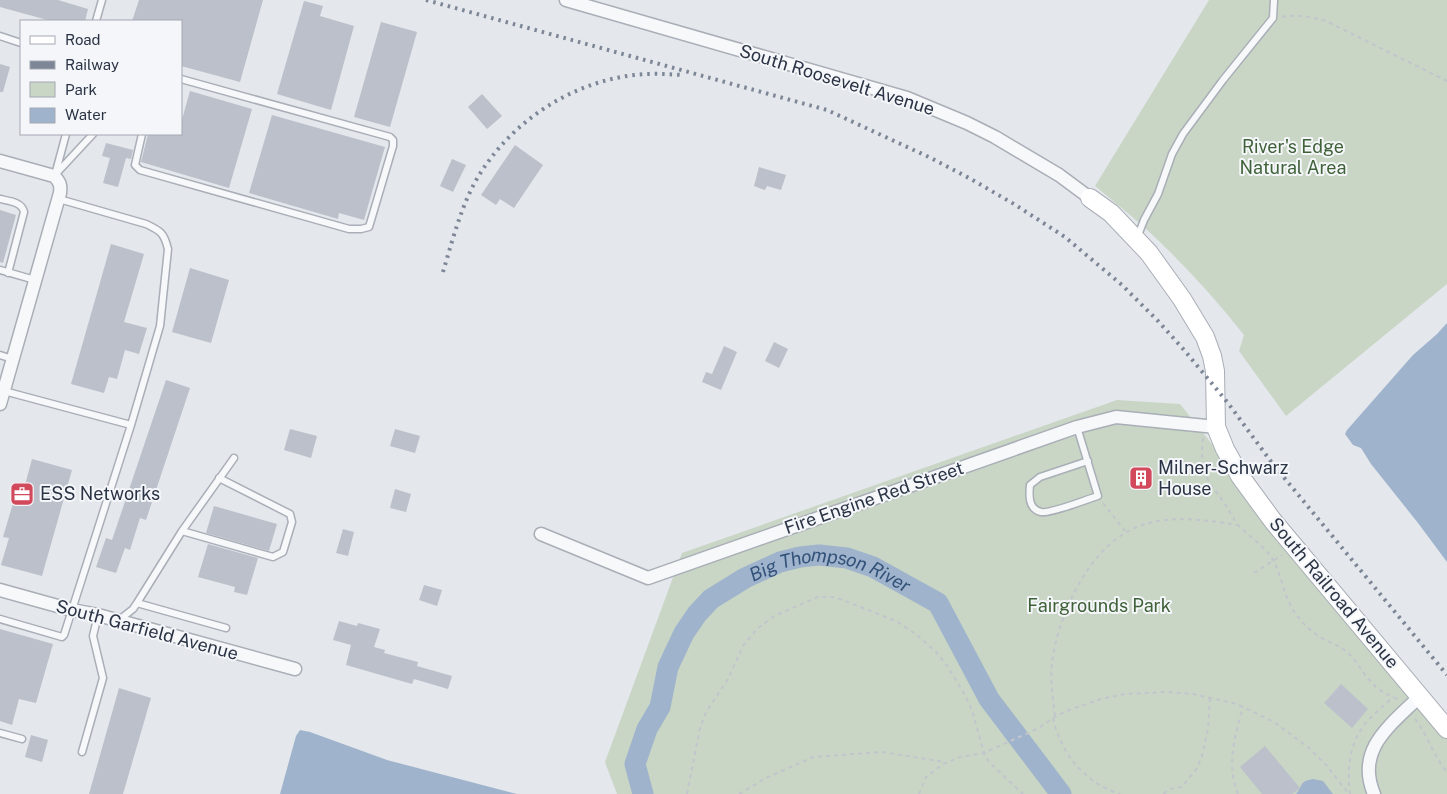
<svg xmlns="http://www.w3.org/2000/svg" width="1447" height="794" viewBox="0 0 1447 794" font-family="'Public Sans',sans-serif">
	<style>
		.green { fill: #c9d6c5 }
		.water { fill: #9fb4cc }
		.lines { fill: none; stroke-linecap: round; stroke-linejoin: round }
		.river { stroke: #9fb4cc; stroke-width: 21 }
		.building { fill: #bbc0ca }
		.lane-casing { stroke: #a9aeb7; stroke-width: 9 }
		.street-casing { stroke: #a9aeb7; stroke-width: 15 }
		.secondary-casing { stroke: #a9aeb7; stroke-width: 20 }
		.path { stroke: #c2c5cb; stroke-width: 2; stroke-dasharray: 4 4; stroke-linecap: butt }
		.lane { stroke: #f7f8fa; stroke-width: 6 }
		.street { stroke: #f7f8fa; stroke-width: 12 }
		.secondary { stroke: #fff; stroke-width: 18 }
		.rail { stroke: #7d8696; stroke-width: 4; stroke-dasharray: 2.5 5; stroke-linecap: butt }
		.labels { text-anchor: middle; stroke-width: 4; stroke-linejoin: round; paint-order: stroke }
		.street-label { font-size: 18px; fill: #2b3445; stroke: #f4f6f9 }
		.park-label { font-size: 18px; fill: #3f6138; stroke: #f4f6f9 }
		.poi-label { font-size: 18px; fill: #2b3445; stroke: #f4f6f9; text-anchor: start }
		.water-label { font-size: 19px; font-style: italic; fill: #34527a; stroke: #f4f6f9 }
	</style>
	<rect width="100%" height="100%" fill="#e4e7ec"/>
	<!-- green -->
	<path class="green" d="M1209 0H1447V284L1286 416 1239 351 1244 335C1214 297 1181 261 1145 228 1129 214 1112 200 1095 186Z
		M1117 400 1180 404 1447 738V794H617L605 762 682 553Z"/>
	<!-- water -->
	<path class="water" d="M1447 323V562L1418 523 1371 464 1361 448 1353 445 1345 434 1347 430 1413 355 1437 334Z
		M300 730 310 732 387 760 517 794H280L296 736Z
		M1313 779 1323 781 1333 794H1296C1303 786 1299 781 1313 779Z"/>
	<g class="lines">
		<!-- river -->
		<path class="river" id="s1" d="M643 794 635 764 647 729 660 707 668 667 684 633 697 614 711 599 745 578 780 562 800 557 819 555 847 558 873 567 938 603 989 699 1061 794"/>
	</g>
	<!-- building -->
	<path class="building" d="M0 0H58L88 9 85 21H51L0 7Z
		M139 0H263L240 82 181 66V21H132Z
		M304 1 323 6 320 16 354 26 331 110 277 94Z
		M381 22 417 32 390 127 354 117Z
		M0 64 10 67 3 92H0Z
		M190 91 252 109 229 188 141 162 148 134H181V123Z
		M482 94 502 116 487 129 468 107Z
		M272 115 385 147 364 220 339 213 338 219 249 193Z
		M106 143 133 150 131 159 126 158 118 187 103 183 110 158 102 156Z
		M515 145 543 165 514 208 500 199 496 205 481 195Z
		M452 159 466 165 453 192 440 186Z
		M759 167 786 175 781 190 767 186 765 190 754 186Z
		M0 210 16 215 3 263 0 262Z
		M111 244 144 254 124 322 147 328 139 354 125 350 117 379 109 377 104 393 71 384Z
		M190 268 229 280 211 343 172 332Z
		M774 342 788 349 779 368 765 361Z
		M724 346 737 352 721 390 702 382 706 372 712 374Z
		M166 380 190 388 146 520 140 518 130 550 125 548 116 573 96 567 106 538 112 540Z
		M290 429 317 436 311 458 284 450Z
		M395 429 420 436 415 453 390 446Z
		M32 459 72 470 42 576 1 565 9 538 3 537 19 483 25 485Z
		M1137 467 1149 470V472L1151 473 1146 491 1134 488 1136 480 1132 479 1135 470H1137Z
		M395 489 411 494 406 512 390 508Z
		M214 506 277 524 269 551 206 533Z
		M343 529 354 532 348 556 336 553Z
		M208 544 258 558 247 595 234 592 235 587 198 577Z
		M424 585 442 590 437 606 419 600Z
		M339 621 357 626 358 623 380 629 374 647 385 650 384 653 418 662 417 666 452 676 448 689 414 679 412 684 346 665 351 645 333 640Z
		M0 629 53 644 36 703 19 699 12 725 0 721Z
		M1341 684 1368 709 1352 728 1324 703Z
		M119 688 151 698 123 794H89Z
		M31 735 48 740 42 762 25 757Z
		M1265 746 1300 788 1292 794H1262L1240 767Z"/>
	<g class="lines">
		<!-- lane casing -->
		<g class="lane-casing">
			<path id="lane" d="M96 21 102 0
				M0 36 21 43
				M142 134 135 165 140 170 349 229H361L369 227 393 146V140L390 137 181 79
				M55 175 66 134
				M54 176 93 134
				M0 199C9 201 22 202 24 212L8 273
				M59 199 146 224C161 231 164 233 168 249L160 326 131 425
				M1137 238 1144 220 1158 194 1172 154 1183 134 1223 80 1273 18 1274 0
				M0 270 35 280
				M0 355 13 359
				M1077 427 1098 496C1087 499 1051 514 1041 512 1028 509 1029 495 1030 485L1040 477 1088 461
				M182 531 273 557 283 552 292 522 290 514 219 478
				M137 603 226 628
				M0 619 62 637 64 635 131 425 4 391
				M119 620 133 609 137 603 182 531 234 458
				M0 733 22 739
				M82 752 103 678 93 636 98 615"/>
		</g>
		<!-- street casing -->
		<g class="street-casing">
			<path id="street" d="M566 0 907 98 967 123 995 137 1059 175 1090 198
				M0 161 54 176C60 182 61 185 60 193L0 404
				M541 534 648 578 1077 427 1116 417 1216 427
				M0 590 72 610 98 615 295 669
				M1374 794C1355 749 1391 725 1420 696"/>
		</g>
		<!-- secondary casing -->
		<g class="secondary-casing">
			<path id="secondary" d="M1090 198 1111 213 1149 253 1182 299 1205 337 1212 356 1215 371 1216 427 1225 449 1240 476 1273 521 1447 729"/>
		</g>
		<!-- path -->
		<path class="path" d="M1282 17C1296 14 1312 17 1326 21L1447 81
			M1203 438C1201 453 1202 469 1209 482 1214 490 1220 496 1225 504 1230 511 1233 520 1239 526 1249 536 1261 544 1270 555 1281 571 1282 591 1292 608 1299 621 1313 634 1327 641 1335 644 1341 647 1347 652 1357 661 1362 672 1371 682 1378 690 1389 696 1400 700
			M1103 503 1126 532
			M1254 573 1282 555
			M1055 716C1053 699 1050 681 1052 663 1058 615 1089 546 1137 527 1169 514 1205 520 1238 525
			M1053 718C1061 754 1085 783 1120 794
			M1415 719C1428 735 1433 756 1447 772
			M687 794 700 728 706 712 728 679 743 646 757 629 774 616 818 597H835L896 621 917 635 936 652 946 664 964 693 972 710 984 753 989 762 1023 794
			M739 794 766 778 813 757 882 752 945 762
			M919 794 926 777 943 764 960 757 984 753 1037 729 1055 717 1069 710 1101 699 1125 694 1167 692 1193 694 1237 704 1274 722 1309 748 1326 765 1349 794
			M1164 794C1168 788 1175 788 1182 787L1197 768 1202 756 1208 729 1210 697
			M1238 794C1226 766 1235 735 1243 707
			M1350 794C1347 770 1349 744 1365 724 1373 714 1384 706 1393 697"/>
		<!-- lane -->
		<use href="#lane" class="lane"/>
		<!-- street -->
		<use href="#street" class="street"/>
		<!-- secondary -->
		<use href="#secondary" class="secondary"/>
		<!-- rail -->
		<path class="rail" d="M426 0 827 110 931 158 969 178 1014 204 1065 237 1122 285 1158 321 1185 351 1228 403 1272 463 1447 675
			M443 272C452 242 460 210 475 182 508 124 568 83 634 75 650 73 666 74 683 75"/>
	</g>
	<!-- icons -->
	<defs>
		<g id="building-square" transform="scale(1.25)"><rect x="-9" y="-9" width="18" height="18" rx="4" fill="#d1495b" stroke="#f4f6f9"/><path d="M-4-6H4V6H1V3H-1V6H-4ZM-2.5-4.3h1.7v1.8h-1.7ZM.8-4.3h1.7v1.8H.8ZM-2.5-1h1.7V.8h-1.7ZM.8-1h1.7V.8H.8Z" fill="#fff"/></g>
		<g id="office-square" transform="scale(1.25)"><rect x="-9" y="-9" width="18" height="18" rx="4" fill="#d1495b" stroke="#f4f6f9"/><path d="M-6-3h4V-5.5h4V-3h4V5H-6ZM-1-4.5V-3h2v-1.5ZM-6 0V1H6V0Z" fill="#fff"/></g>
	</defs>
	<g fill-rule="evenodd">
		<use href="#building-square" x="1141" y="478"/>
		<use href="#office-square" x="22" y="494"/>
	</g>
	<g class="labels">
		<!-- street labels -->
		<g class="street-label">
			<text transform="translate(837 80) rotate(17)" y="6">South Roosevelt Avenue</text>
			<text transform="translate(874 498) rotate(-19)" y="6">Fire Engine Red Street</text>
			<text transform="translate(1334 593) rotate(50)" y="6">South Railroad Avenue</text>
			<text transform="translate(147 630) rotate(15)" y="6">South Garfield Avenue</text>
		</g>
		<!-- park labels -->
		<g class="park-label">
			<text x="1293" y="153">River's Edge<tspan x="1293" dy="21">Natural Area</tspan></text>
			<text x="1099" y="612">Fairgrounds Park</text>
		</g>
		<!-- poi labels -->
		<g class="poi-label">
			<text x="1158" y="474">Milner-Schwarz<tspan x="1158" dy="21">House</tspan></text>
			<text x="40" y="500">ESS Networks</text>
		</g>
		<!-- water labels -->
		<g class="water-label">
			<text dy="7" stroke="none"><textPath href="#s1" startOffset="346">Big Thompson River</textPath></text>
		</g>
	</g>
	<!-- legend -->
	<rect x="20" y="20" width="162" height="115" fill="#f4f6f9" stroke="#a4a8b1"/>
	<rect x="30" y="36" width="25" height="8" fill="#ffffff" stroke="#a4a8b1"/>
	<text x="65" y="45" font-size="15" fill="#2b3445">Road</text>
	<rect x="30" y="61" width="25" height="8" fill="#7d8696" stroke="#a4a8b1"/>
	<text x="65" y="70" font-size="15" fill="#2b3445">Railway</text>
	<rect x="30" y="82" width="25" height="15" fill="#c9d6c5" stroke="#a4a8b1"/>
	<text x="65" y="95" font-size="15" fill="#2b3445">Park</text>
	<rect x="30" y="108" width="25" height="15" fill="#9fb4cc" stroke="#a4a8b1"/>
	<text x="65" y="120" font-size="15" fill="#2b3445">Water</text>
</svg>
